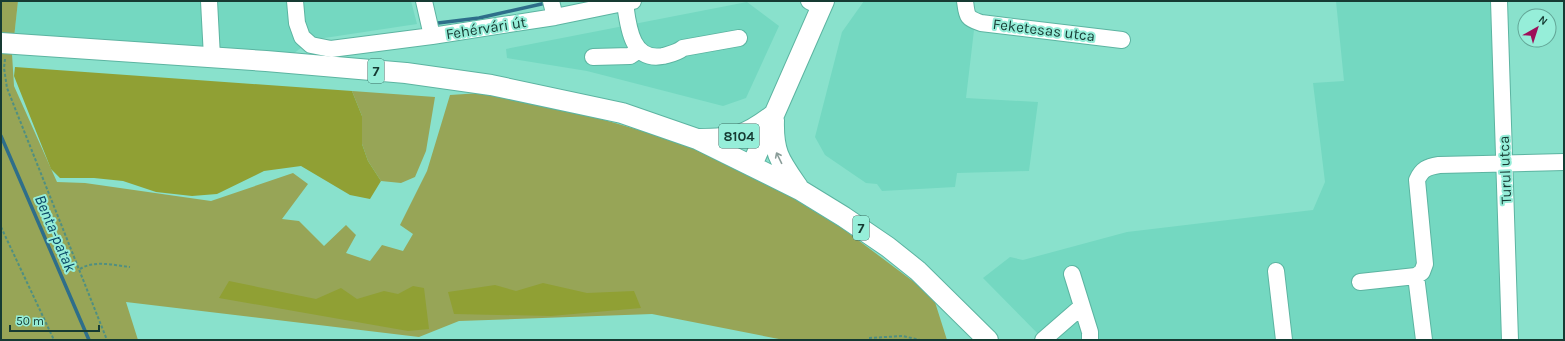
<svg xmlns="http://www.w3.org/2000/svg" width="1565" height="341" viewBox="0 0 1565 341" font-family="Karla,sans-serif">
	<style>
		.built { fill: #74d8c1 }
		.green { fill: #97a557 }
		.forest { fill: #90a034 }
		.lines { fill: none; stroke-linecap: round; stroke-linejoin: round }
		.stream { stroke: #2e6e8a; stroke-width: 3.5 }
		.minor-casing { stroke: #5cb4a1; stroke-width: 18 }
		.major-casing { stroke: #5cb4a1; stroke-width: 22 }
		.path { stroke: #508f81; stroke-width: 2; stroke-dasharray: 3 2; stroke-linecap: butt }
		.minor { stroke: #fff; stroke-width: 16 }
		.major { stroke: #fff; stroke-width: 20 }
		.oneway { stroke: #8a9d99 }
		.labels { text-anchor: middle; stroke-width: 4; stroke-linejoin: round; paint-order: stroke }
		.shield { fill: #96eed9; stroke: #3c7165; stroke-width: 1 }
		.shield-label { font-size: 14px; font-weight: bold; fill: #163b33 }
		.street-label { font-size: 15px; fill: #163b33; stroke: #96eed9 }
		.water-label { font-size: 16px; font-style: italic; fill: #0b4867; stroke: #96eed9 }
	</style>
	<rect width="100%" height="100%" fill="#89e1cc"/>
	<!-- built -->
	<path class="built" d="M18 1H411L417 24 311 40 279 65 13 47Z
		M864 1H971L974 30 966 98 1038 102 1029 171 957 173 955 187 882 191 877 184 866 183 825 155 815 137 842 32Z
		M1336 1H1490L1504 340H1044L983 278 1010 257 1023 260 1127 232 1313 210 1325 182 1313 83 1344 81Z
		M747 2 779 26 746 98 723 106 587 71 507 58 506 49Z"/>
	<!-- green -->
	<path class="green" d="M1 1H18L13 47 1 48Z
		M1 53 12 54 14 86 57 182 85 183 211 201 293 173 308 184 282 219 299 221 324 246 346 225 356 235 346 253 370 261 382 245 403 251 413 234 400 225 427 171 450 95 481 93 563 108 615 123 666 138 706 153 778 189 842 228 918 285 934 299 947 340H784L652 314 459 321 419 337 126 302 138 340H1Z
		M352 91 435 97 426 151 415 177 401 183 381 181 368 161 362 144V116Z"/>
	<!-- forest -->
	<path class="forest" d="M15 67 352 91 362 116V144L368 161 381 181 370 199 350 195 301 166 264 171 217 194 192 196 156 192 123 181 94 178H60L51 169 14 76Z
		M229 281 316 299 341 288 357 299 384 291 398 294 413 286 424 288 429 329 408 331 219 298Z
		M543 283 587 293 634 291 641 308 551 316 454 314 448 292 495 285 516 291Z"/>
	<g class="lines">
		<!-- stream -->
		<path class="stream" d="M438 23 479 18 546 3
			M1 136 89 340"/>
		<!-- minor casing -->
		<g class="minor-casing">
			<path id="minor" d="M209 1 212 57
				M295 1 297 23 302 37 311 45 331 49 432 36 555 17 633 1
				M424 1 432 36
				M551 1 555 17
				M809 1 821 7
				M965 1C967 16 966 18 981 23L1122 40
				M1499 1 1510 340
				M625 3C628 25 631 62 663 56 670 54 677 53 683 48L739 38
				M593 57 630 56 639 50
				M1276 271 1284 340
				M1072 274 1090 332V340
				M1416 276 1424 340
				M1360 282 1416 276 1422 272 1425 264 1417 180C1422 169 1427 167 1439 165L1564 162
				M1043 340 1081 307"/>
		</g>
		<!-- major casing -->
		<g class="major-casing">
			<path id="major" d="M1 43 266 61 406 73 491 85 622 113 697 139 800 190 844 217 888 247 918 271 988 340
				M774 120C773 153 780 161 798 187
				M699 139C735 139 745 136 773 115
				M752 165 824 1"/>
		</g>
		<!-- path -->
		<path class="path" d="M5 59 4 68 7 88 107 340
			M1 227 54 340
			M80 269C94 260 113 265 130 267
			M869 338 903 336 920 340"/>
		<!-- minor -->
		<use href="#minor" class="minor"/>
		<!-- major -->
		<use href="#major" class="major"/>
	</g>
	<!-- one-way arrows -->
	<defs><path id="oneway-shaft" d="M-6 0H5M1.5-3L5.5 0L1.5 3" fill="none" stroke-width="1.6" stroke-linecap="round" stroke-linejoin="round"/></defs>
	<use class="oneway" href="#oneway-shaft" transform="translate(779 158) rotate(-116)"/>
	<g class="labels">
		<!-- shield labels -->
		<g class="shield">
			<rect x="368" y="59" width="16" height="24" rx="3"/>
			<rect x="719" y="124" width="40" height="24" rx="3"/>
			<rect x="853" y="216" width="16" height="24" rx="3"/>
		</g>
		<g class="shield-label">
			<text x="376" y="76">7</text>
			<text x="739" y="141">8104</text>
			<text x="861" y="233">7</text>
		</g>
		<!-- street labels -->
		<g class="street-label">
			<text transform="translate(486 28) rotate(-9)" y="5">Fehérvári út</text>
			<text transform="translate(1044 30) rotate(7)" y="5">Feketesas utca</text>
			<text transform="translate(1505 170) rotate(-92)" y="5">Turul utca</text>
		</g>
		<!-- water labels -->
		<g class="water-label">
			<text transform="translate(56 233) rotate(67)" y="6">Benta-patak</text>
		</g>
	</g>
	<!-- border -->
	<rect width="1565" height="341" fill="none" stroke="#163b33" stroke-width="4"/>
	<!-- north arrow -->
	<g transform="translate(1537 28) rotate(39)"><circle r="19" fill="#96eed9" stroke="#63a697"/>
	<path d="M0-3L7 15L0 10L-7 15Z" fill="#9e0e59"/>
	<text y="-6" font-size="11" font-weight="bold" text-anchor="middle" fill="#163b33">N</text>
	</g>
	<!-- scale -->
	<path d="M10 325v6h89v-6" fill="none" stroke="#163b33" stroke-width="2"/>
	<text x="16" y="325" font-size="12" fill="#163b33" stroke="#96eed9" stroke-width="3" paint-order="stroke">50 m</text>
</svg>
